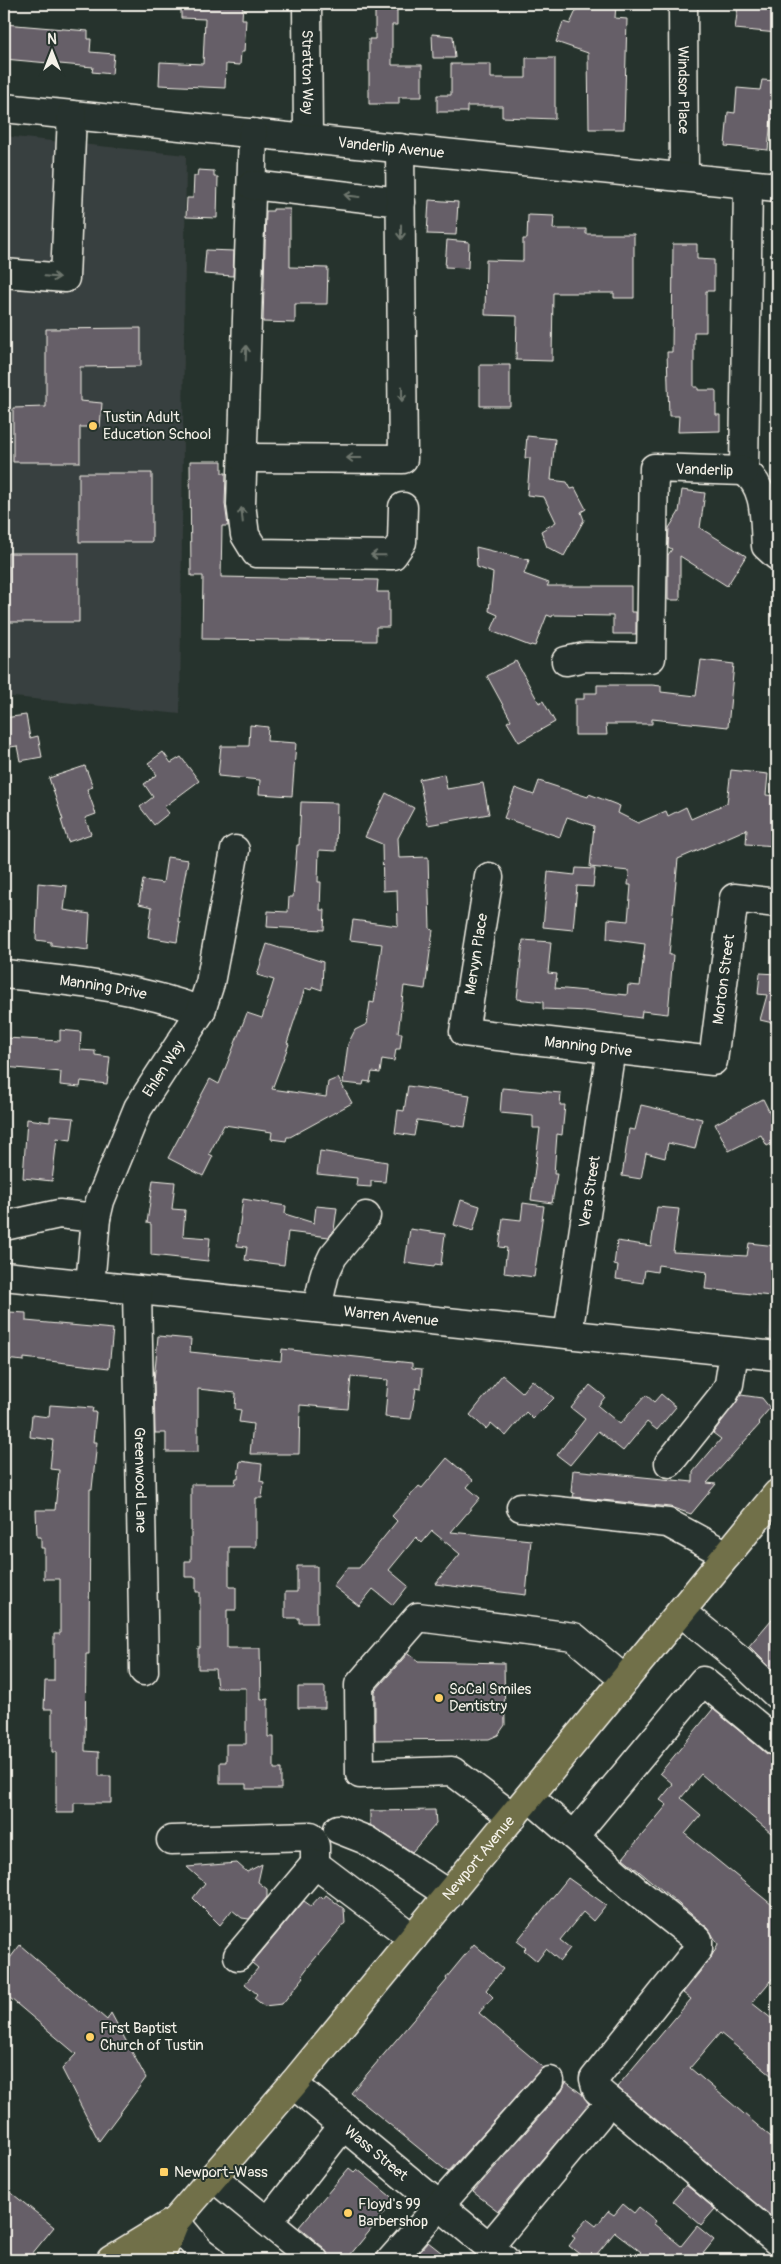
<svg xmlns="http://www.w3.org/2000/svg" width="781" height="2264" viewBox="0 0 781 2264" font-family="Pangolin,sans-serif">
	<style>
		.built { fill: #39403f }
		.building { fill: #665f68; stroke: #f4f1e8 }
		.lines { fill: none; stroke-linecap: round; stroke-linejoin: round }
		.minor-casing { stroke: #f4f1e8; stroke-width: 31 }
		.major-casing { stroke: #f4f1e8; stroke-width: 31 }
		.minor { stroke: #26332d; stroke-width: 28 }
		.major { stroke: #71704a; stroke-width: 28 }
		.oneway { stroke: #6e766e }
		.poi-dot { fill: #ffd166; stroke: #26332d; stroke-width: 2 }
		.labels { text-anchor: middle; stroke-width: 4; stroke-linejoin: round; paint-order: stroke }
		.street-label { font-size: 15px; fill: #f4f1e8; stroke: #26332d }
		.poi-label { font-size: 15px; fill: #f4f1e8; stroke: #26332d; text-anchor: start }
	</style>
	<rect width="100%" height="100%" fill="#26332d"/>
	<filter id="ink" filterUnits="userSpaceOnUse"><feTurbulence type="fractalNoise" baseFrequency=".02" numOctaves="2"/><feDisplacementMap in="SourceGraphic" scale="10" xChannelSelector="R" yChannelSelector="G"/><feConvolveMatrix kernelMatrix="1 2 1 2 8 2 1 2 1" color-interpolation-filters="sRGB"/></filter>
	<g filter="url(#ink)">
		<!-- built -->
		<path class="built" d="M4 136 186 155 180 714 4 696Z
			M777 1274V1338L768 1337Z"/>
		<!-- building -->
		<path class="building" d="M181 4H243L242 19H246L244 52H241L240 65 226 64 225 88 159 85 160 62 203 64 205 19 181 18Z
			M375 4H397V25H392V65H422V97H399V104H369V39H375Z
			M579 4H616L615 18 627 19 624 129H589L588 53 556 42 563 22 570 24Z
			M738 6 777 9V33L735 29Z
			M4 24 88 31V39H91L90 52 114 54 112 74 92 72 93 67 4 59Z
			M432 34 453 36 455 58H433Z
			M526 58H555V119L502 117V106H467V112H437V95H451V64H491V78H526Z
			M762 80 777 81V119H771L768 150 725 146 728 112 735 113 737 88 760 90Z
			M198 170 214 171V177H218L217 218 186 217 187 198H193L194 176H197Z
			M429 200 458 202 456 235 427 234Z
			M273 209H290V267L328 268 327 304H295V323L263 322 266 211H273Z
			M528 215 554 216 553 229H586V234H634V298H614V293H553L552 361 516 360 517 316 485 315 486 260 523 261V239H527Z
			M447 240 469 242 468 268 445 267Z
			M673 244H697V259L714 260V291H706V332H694V387H698V390H716V415H720V431L678 432 679 416H669L667 352H672Z
			M206 250 234 251 233 276 204 274Z
			M141 328V366L80 367V401L102 403 100 427H80V462H13V408L46 407V329Z
			M480 365H510V406H480Z
			M527 436 555 439 551 480 567 482 571 489 575 488 586 509 581 512 584 520 564 556 547 547 541 531 556 522 544 497 527 495 530 458H525Z
			M190 461H222V473H226L225 504 228 526H222L221 577 378 580 377 592H389V627H376V641L202 639 203 576H191Z
			M79 473H152V542H79Z
			M682 490 705 493 700 528 746 556 727 586 680 556V600H668V555L672 549 668 547 669 528 679 512Z
			M476 547 529 560 524 574 549 583 547 586H631V612H636V634H613V616L553 615 552 617 547 615 535 646 531 645 530 646 491 631 498 615 489 611 493 573 477 567Z
			M8 553H79V622H8Z
			M701 660 734 664 728 727 652 719V724H606L607 735H575V699H584V693H597V685H652L661 686V692L696 696Z
			M516 661 539 703 543 701 555 722 519 742 507 722 511 720 487 676Z
			M26 715 30 738 38 736 42 757 20 761 17 746 4 748V718Z
			M250 725 268 727 267 741 296 743 292 796 259 794 260 780 218 776 221 746H249Z
			M163 752 171 763 181 757 199 781 164 807 169 813 154 825 140 807 153 797 144 784 157 775 148 763Z
			M85 766 93 787 87 789 96 814 85 818 91 834 68 842 61 820H63L49 778Z
			M731 770 768 774 766 795 776 796 777 846 746 844 747 829 678 859 669 955H673L668 1014 642 1011 641 1018 588 1011 543 1009V1002L517 999 523 940 551 942 548 973 557 974 555 988 627 995 628 985 640 986 645 944 607 939 608 919 628 921 631 885H628L629 871 590 867 594 826 567 817 560 837 504 818 515 788 534 795 539 781 588 797 589 794 620 806 618 813 638 823 666 811 668 816 686 807 691 819 727 803Z
			M444 774 447 789 483 783 489 814 428 825 419 779Z
			M386 793 414 808 398 838 399 858 428 857 430 929 433 930 425 989 404 986 398 1033H402L400 1049H396L394 1061 382 1059 380 1073 372 1072 370 1082 364 1081 363 1085 343 1083 348 1044 355 1030 367 1024 370 1002 374 1003 382 944 350 940 353 920 398 926 397 890 383 891 382 844 365 837Z
			M301 802 337 803 336 851 319 850 318 882H321L320 910H325L324 930 267 927 268 911 288 912 289 897H293L297 845H299Z
			M167 857 188 860 179 908 178 922H180L177 942 148 937 152 907 139 904 143 880 163 883Z
			M576 868 595 869 593 887 577 886 573 930 543 927 548 872 575 875Z
			M38 883 67 886 64 910 90 914 88 950 51 945V942L36 940Z
			M267 944 323 962 322 990 313 987 311 990 305 988 287 1043 289 1044 272 1089 326 1097 328 1082 338 1078 352 1103 290 1137H287L286 1141 271 1139 272 1132 224 1125 209 1154 213 1156 203 1176 168 1158 210 1079 219 1084 247 1013 262 1018 274 980 257 975Z
			M760 973 777 974V1024L760 1020 767 995 758 994Z
			M60 1030 81 1032 80 1050 95 1051V1055L110 1057 107 1084 81 1081 80 1087 60 1085 61 1072 4 1067V1040L6 1038 60 1041Z
			M408 1086 470 1095 465 1127 417 1120 414 1136 395 1133 398 1110 404 1111Z
			M502 1088 561 1093 560 1105H565L562 1135 557 1134 554 1174H557L552 1203 531 1200 540 1128H533V1116L500 1113Z
			M763 1099 777 1127V1141L767 1146 761 1135 729 1151 715 1124Z
			M641 1105 702 1119 695 1149 668 1143 665 1158 646 1153 641 1179 622 1176 629 1129 635 1130Z
			M50 1116 74 1118 71 1140 57 1138 52 1181 23 1178 27 1119 50 1122Z
			M320 1151 387 1162 385 1182 371 1181V1187L356 1186 357 1178 317 1174Z
			M153 1180 175 1182 172 1209 185 1210 183 1236 210 1238 208 1261 151 1255V1224L147 1223Z
			M243 1199 286 1206 285 1214 314 1223 316 1206 337 1208 334 1230 329 1237 288 1232 284 1265 245 1260 247 1247 237 1246Z
			M461 1200 480 1206 473 1231 454 1225Z
			M523 1203 544 1206 534 1277 504 1273 507 1248 499 1247 503 1218 521 1220Z
			M657 1207 679 1209 673 1252 747 1256 749 1243 776 1246 771 1296 705 1289 707 1272 658 1265 657 1272 645 1270 643 1283 616 1279 618 1266 614 1265 617 1241 651 1246Z
			M410 1229 445 1234 441 1265 435 1264 434 1267 405 1263Z
			M10 1312 26 1313V1321L113 1329 109 1368 24 1358V1361L4 1359V1318L10 1319Z
			M158 1336 191 1339 190 1352 239 1357 281 1361 282 1349 412 1363V1368L422 1369 421 1389 416 1388 411 1419 385 1417 388 1380 351 1377 348 1409 300 1405 299 1454H250L253 1424 239 1422 241 1410 235 1409 236 1393 198 1389V1452H166V1433H155L154 1381Z
			M502 1375 522 1392 532 1380 554 1398 533 1419 526 1412 506 1436 491 1423 486 1429 470 1415Z
			M590 1385 605 1397 598 1406 620 1424 646 1395 654 1402 661 1394 676 1407 657 1430 647 1422 623 1451 598 1431 570 1465 557 1455 585 1419 571 1408Z
			M741 1395 762 1398 770 1408 758 1422 760 1424 707 1483 716 1484 691 1514 670 1507 573 1497 574 1493 571 1492 573 1470 693 1482V1472L721 1439 713 1433Z
			M50 1405 93 1408 92 1412H96L93 1442H97L92 1489H90L89 1654H86L85 1751 99 1752V1776H111V1803H74V1813H56V1752H52V1709H44L45 1681H54V1634H60V1579H44V1548H41V1537H37L36 1510H55L59 1470 50 1469 53 1440 30 1437 32 1415 49 1417Z
			M447 1458 473 1480 467 1487 480 1498 451 1532 531 1540 526 1595 435 1584 460 1554 432 1531 422 1543 416 1537 389 1570 408 1586 393 1605 373 1589 359 1606 333 1586 347 1568H359L397 1521 392 1516 419 1486 422 1488Z
			M240 1461 262 1464 260 1481 264 1482 262 1498H256V1547H229V1587H236V1610H227V1648H260L261 1700 268 1699V1737H274V1769H281V1789H246V1784H220V1762H226V1744H246V1688H217L215 1669H198V1648H200V1592H196V1577H185V1561H191V1484H235L236 1478H238Z
			M297 1566H317V1623H299V1618H285V1592H297Z
			M777 1613V1674L749 1646Z
			M408 1653 418 1661 504 1663 505 1725 498 1735 489 1739 375 1740V1691Z
			M298 1687H325V1708H298Z
			M713 1709 767 1754 777 1757V1838L701 1774 681 1798 701 1815 685 1834 777 1909V1973L752 2003 777 2023V2080L720 2033 690 2068 777 2142V2221L617 2087 691 1999 683 1993 710 1959 718 1944 708 1928 623 1858 667 1805 660 1800 673 1784 660 1773Z
			M435 1810 436 1824 412 1852 370 1825V1811Z
			M237 1863 247 1872 262 1864 258 1882 267 1889V1897L249 1919 242 1918 232 1910 220 1925 193 1898 205 1883 187 1867Z
			M568 1878 606 1905 593 1921 583 1912 560 1940 570 1948 560 1961 546 1949 537 1961 524 1950 526 1948 517 1941Z
			M326 1895 344 1909 345 1923 312 1962 302 1975 304 1977 282 2004 264 2006 254 1998 257 1994 245 1984 258 1968 252 1963 304 1901 311 1906 320 1896 323 1899Z
			M474 1944 503 1969 486 1990 493 1997 479 2013 543 2067 448 2172 351 2093 447 1980 446 1978Z
			M20 1945 107 2020 111 2013 146 2078 99 2141 62 2069 76 2054 4 1993V1966Z
			M566 2082 582 2094 589 2104 498 2211 473 2192 562 2091Z
			M349 2168 354 2172 357 2169 395 2200 346 2260H329L324 2248 299 2227Z
			M686 2185 715 2209 701 2225 673 2201Z
			M4 2187 54 2227 27 2260H4Z
			M623 2204 634 2213 639 2207 656 2221 654 2224 681 2246 697 2226 714 2240 698 2260H634L641 2252 615 2232 592 2260H587L569 2246 575 2238 572 2236 587 2219 596 2226 608 2211 614 2215Z
			M428 2242 451 2260H412Z"/>
		<g class="lines">
			<!-- minor casing -->
			<g class="minor-casing">
				<g id="minor">
					<path id="s1" d="M307 4 308 139"/>
					<path id="s2" d="M683 4 684 177"/>
					<path id="s3" d="M4 108 777 187"/>
					<path d="M253 133 241 504 245 535 256 553 393 555 402 542 403 507"/>
					<path d="M252 185 401 202"/>
					<path d="M4 273 65 278 72 115"/>
					<path d="M243 458 403 459 400 148"/>
					<path d="M744 471 748 184"/>
					<path d="M744 471C767 487 764 520 766 546L777 556"/>
					<path id="s4" d="M566 661 585 657 651 658 654 468 744 471"/>
					<path id="s5" d="M489 877 464 1032 713 1061 734 898 777 903"/>
					<path id="s6" d="M4 974C70 981 137 987 201 1011"/>
					<path d="M4 1226 59 1214 96 1218"/>
					<path id="s7" d="M4 1276 777 1356"/>
					<path id="s8" d="M90 1285 96 1218 100 1201 138 1108 201 1011 210 983 235 850"/>
					<path id="s9" d="M137 1290 144 1671"/>
					<path d="M317 1308 325 1273 333 1256 366 1216"/>
					<path id="s10" d="M568 1334 611 1049"/>
					<path d="M669 1463 724 1394 729 1384 734 1352"/>
					<path d="M521 1507 668 1523 727 1555"/>
					<path d="M681 1612 739 1659 777 1695"/>
					<path d="M529 1797 640 1894 698 1940V1949L594 2079 597 2090 777 2241"/>
					<path d="M513 1817 452 1771 360 1774 359 1685 418 1617 574 1637 625 1680"/>
					<path d="M338 1829 366 1840 449 1895"/>
					<path d="M574 1836 703 1681 777 1742"/>
					<path d="M171 1840 311 1836 315 1846V1864"/>
					<path d="M238 1956 315 1864 413 1938"/>
					<path id="s11" d="M293 2084 505 2260"/>
					<path d="M213 2177 314 2260"/>
					<path d="M175 2221 199 2250 212 2260"/>
					<path d="M268 2222 343 2126"/>
					<path d="M489 2247 598 2116"/>
					<path d="M391 2260 550 2081"/>
				</g>
			</g>
			<!-- major casing -->
			<g class="major-casing">
				<g id="major">
					<path id="s12" d="M111 2260 175 2221 293 2084 777 1494"/>
					<path d="M159 2260 175 2221"/>
				</g>
			</g>
			<!-- minor -->
			<use href="#minor" class="minor"/>
			<!-- major -->
			<use href="#major" class="major"/>
		</g>
		<!-- one-way arrows -->
		<defs><path id="oneway-shaft" d="M-6 0H5M1.5-3L5.5 0L1.5 3" fill="none" stroke-width="1.6" stroke-linecap="round" stroke-linejoin="round" transform="scale(1.25)"/></defs>
		<g class="oneway">
			<use href="#oneway-shaft" transform="translate(352 196) rotate(-173)"/>
			<use href="#oneway-shaft" transform="translate(401 232) rotate(90)"/>
			<use href="#oneway-shaft" transform="translate(52 277) rotate(5)"/>
			<use href="#oneway-shaft" transform="translate(246 353) rotate(-88)"/>
			<use href="#oneway-shaft" transform="translate(402 394) rotate(90)"/>
			<use href="#oneway-shaft" transform="translate(354 458) rotate(-180)"/>
			<use href="#oneway-shaft" transform="translate(242 515) rotate(-96)"/>
			<use href="#oneway-shaft" transform="translate(378 555) rotate(-179)"/>
		</g>
	</g>
	<!-- markers -->
	<g class="poi-dot">
		<circle cx="93" cy="426" r="5"/>
		<circle cx="439" cy="1698" r="5"/>
		<circle cx="90" cy="2037" r="5"/>
		<rect x="159" y="2167" width="10" height="10" rx="2.5"/>
		<circle cx="348" cy="2213" r="5"/>
	</g>
	<g class="labels">
		<!-- street labels -->
		<g class="street-label">
			<text dy="5" stroke="none"><textPath href="#s1" startOffset="68">Stratton Way</textPath></text>
			<text dy="5" stroke="none"><textPath href="#s2" startOffset="86">Windsor Place</textPath></text>
			<text dy="5" stroke="none"><textPath href="#s3" startOffset="389">Vanderlip Avenue</textPath></text>
			<text dy="5" stroke="none"><textPath href="#s4" startOffset="326">Vanderlip</textPath></text>
			<text transform="translate(476 954) rotate(-81)" y="5">Mervyn Place</text>
			<text dy="5" stroke="none"><textPath href="#s5" startOffset="490">Morton Street</textPath></text>
			<text dy="5" stroke="none"><textPath href="#s6" startOffset="100">Manning Drive</textPath></text>
			<text dy="5" stroke="none"><textPath href="#s5" startOffset="282">Manning Drive</textPath></text>
			<text dy="5" stroke="none"><textPath href="#s8" startOffset="232">Ehlen Way</textPath></text>
			<text dy="5" stroke="none"><textPath href="#s10" startOffset="144">Vera Street</textPath></text>
			<text dy="5" stroke="none"><textPath href="#s7" startOffset="389">Warren Avenue</textPath></text>
			<text dy="5" stroke="none"><textPath href="#s9" startOffset="190">Greenwood Lane</textPath></text>
			<text dy="5" stroke="none"><textPath href="#s12" startOffset="548">Newport Avenue</textPath></text>
			<text dy="5" stroke="none"><textPath href="#s11" startOffset="108">Wass Street</textPath></text>
		</g>
		<!-- poi labels -->
		<g class="poi-label">
			<text x="103" y="422">Tustin Adult<tspan x="103" dy="17">Education School</tspan></text>
			<text x="449" y="1694">SoCal Smiles<tspan x="449" dy="17">Dentistry</tspan></text>
			<text x="100" y="2033">First Baptist<tspan x="100" dy="17">Church of Tustin</tspan></text>
			<text x="174" y="2177">Newport-Wass</text>
			<text x="358" y="2209">Floyd's 99<tspan x="358" dy="17">Barbershop</tspan></text>
		</g>
	</g>
	<!-- margin -->
	<rect width="781" height="2264" fill="none" stroke="#26332d" stroke-width="20"/>
	<rect x="10" y="10" width="761" height="2244" fill="none" stroke="#f4f1e8" stroke-width="2" filter="url(#ink)"/>
	<!-- north arrow -->
	<g transform="translate(52 52)" stroke="#26332d" stroke-width="4" paint-order="stroke">
	<path d="M0-4L9 19L0 12L-9 19Z" fill="#f4f1e8"/>
	<text y="-8" font-size="14" font-weight="bold" text-anchor="middle" fill="#f4f1e8">N</text>
	</g>
</svg>
